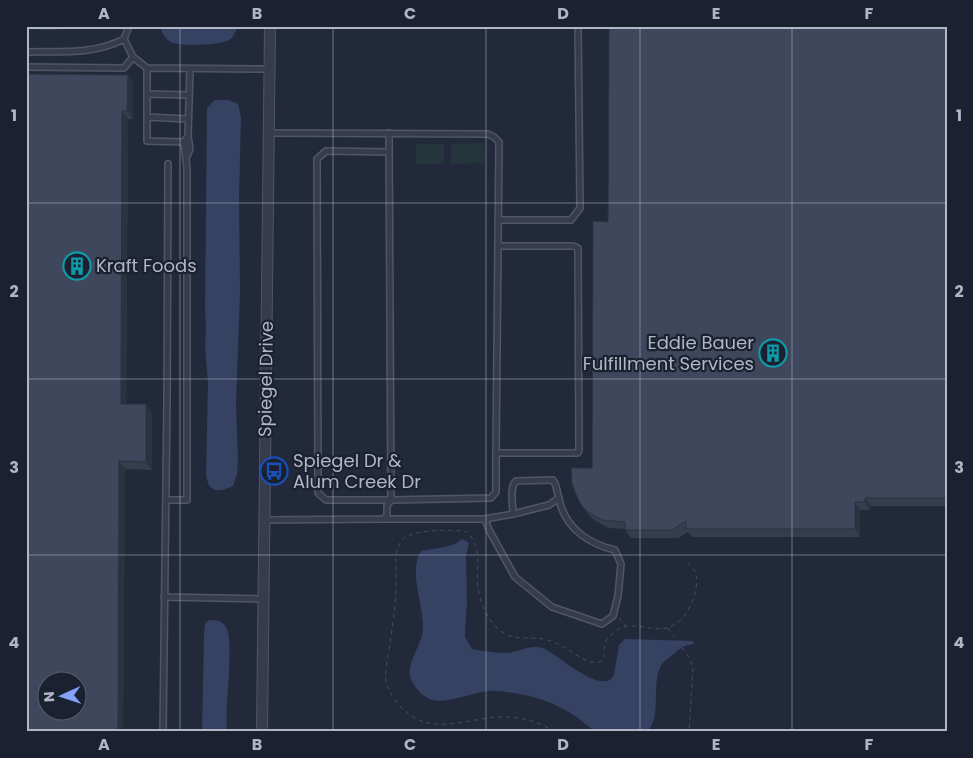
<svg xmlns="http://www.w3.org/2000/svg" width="973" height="758" viewBox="0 0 973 758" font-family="Poppins,sans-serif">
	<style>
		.green { fill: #24363c }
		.water { fill: #354262 }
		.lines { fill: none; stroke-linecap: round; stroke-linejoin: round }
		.service-casing { stroke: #515666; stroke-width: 8 }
		.minor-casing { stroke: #515666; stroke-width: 12 }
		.path { stroke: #415359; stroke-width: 1; stroke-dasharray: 4 4; stroke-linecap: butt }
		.service { stroke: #363c4b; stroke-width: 5 }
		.minor { stroke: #363c4b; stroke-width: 10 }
		.wall { fill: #353d4e }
		.shaded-wall { fill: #2b3240 }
		.building { fill: #3e475b; stroke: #2b3240; fill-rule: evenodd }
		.grid { fill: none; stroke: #b1b6c7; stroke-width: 1; stroke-opacity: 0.55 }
		.labels { text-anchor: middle; stroke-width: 4.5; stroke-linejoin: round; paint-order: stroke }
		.poi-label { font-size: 18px; fill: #b1b6c7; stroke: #1b2130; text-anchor: start }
		.street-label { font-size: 18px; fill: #b1b6c7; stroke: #1b2130 }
		.neatline { fill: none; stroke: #b1b6c7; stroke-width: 2 }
		.grid-label { font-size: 16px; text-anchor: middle; font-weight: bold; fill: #b1b6c7 }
	</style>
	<rect width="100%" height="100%" fill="#22293b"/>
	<!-- green -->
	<path class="green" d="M484 143 485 163 451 164V144Z
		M416 144H444V164H416Z"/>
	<!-- water -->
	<path class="water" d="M26 26H95L89 29 71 28 49 30 26 29Z
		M160 26H237C236 31 234 37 229 40 222 45 179 47 171 42 165 39 162 33 160 26Z
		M215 100H228L238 104 241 117 239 198 240 292 236 403 238 462 237 474 233 486C218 493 209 493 206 475L208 382 205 349 206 329 205 307 207 108Z
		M462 539 469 543 466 556 467 604 465 630V637L472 649C483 651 496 653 507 653 520 652 531 643 545 649 558 655 603 697 614 675L619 645 625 639 693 641 694 644C685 645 681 647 674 654 670 657 665 660 662 664 650 681 663 720 646 732 635 732 605 734 596 731 589 728 579 718 572 714 549 699 523 693 496 691 475 689 444 709 426 697 419 693 412 684 410 676 407 663 422 644 423 629 424 606 408 571 421 551 434 548 453 548 462 539Z
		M209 620C216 620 223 621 226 627 235 642 224 708 227 732H202L204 635 205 624Z"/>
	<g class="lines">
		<!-- service casing -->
		<g class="service-casing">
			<path id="service" d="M124 39 133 57
				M26 52C60 51 94 55 124 39L129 26
				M26 67 124 68 133 57 147 68 269 69
				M147 68V141L184 142 188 136 190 69
				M147 94 189 95
				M147 117 188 119
				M389 133C390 256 390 378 391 500H326L318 493 317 159 326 151 389 152
				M187 156 190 149 188 136
				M498 220H571L580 208 578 26
				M496 453 498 246
				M166 500H187V168L184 142
				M513 514 549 505 559 498
				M384 519H485L489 530 515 577 552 607 602 624 613 616 618 596 621 564 615 550C589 544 567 529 560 503 557 495 558 487 553 480L516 481C509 488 513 504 513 514L485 519
				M264 520 383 519 387 516V506L391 500 491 498 496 492V453H578L579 450 578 248 573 246H498L499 142 494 137 488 134 269 133
				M164 597 263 599
				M163 732 167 401 168 164"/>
		</g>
		<!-- minor casing -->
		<g class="minor-casing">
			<path id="minor" d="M262 732 270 26"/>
		</g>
		<!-- path -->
		<path class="path" d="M619 618 626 626
			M668 628 688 656 693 666 689 732
			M555 732C538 721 519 716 498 717 466 719 431 736 404 710 397 704 388 691 386 682 384 673 391 640 392 629 395 611 396 594 396 576 396 564 394 550 402 540 410 529 455 529 468 532 484 556 475 563 478 587 480 607 493 633 514 637 525 639 537 637 548 640 563 645 575 655 589 662 611 665 601 653 606 641 608 637 614 633 617 630 633 620 651 632 667 628 686 624 700 592 696 574 695 569 690 566 687 562"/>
		<!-- service -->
		<use href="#service" class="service"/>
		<!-- minor -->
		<use href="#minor" class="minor"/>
	</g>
	<!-- wall -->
	<path class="wall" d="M947 26V506H871L870 510H860V537H692L688 532 678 538H631L625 529 608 528 594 520 588 514 578 499 592 468 608 222Z
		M26 74 133 83V119H128L126 404H146L152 412V470L125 469 123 732Z"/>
	<!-- shaded-wall -->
	<path class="shaded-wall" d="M128 75 133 83V119L127 111Z
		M122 111 128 119 126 412 121 404Z
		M146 404 152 412V470L146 462Z
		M119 461 125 469 123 732H118Z
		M865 498 871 506 870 510 865 502Z
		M855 502 860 510V537L855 529Z"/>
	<!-- building -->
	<path class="building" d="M609 26H947V498H865V502H855V529H686V521L672 530H625V522L602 520 588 512 582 506 578 499 572 484 571 468H592L593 221 608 222Z
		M26 74 128 75 127 111H122L121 404H146V462L119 461 118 732H26ZM48 680H78V710H48Z"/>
	<!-- grid -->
	<path class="grid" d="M180 26V732M333 26V732M486 26V732M640 26V732M792 26V732M26 203H947M26 379H947M26 555H947"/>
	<!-- icons -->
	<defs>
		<g id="building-ring" transform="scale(1.4375)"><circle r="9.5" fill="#1b2130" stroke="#0f9aa8" stroke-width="1.5"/><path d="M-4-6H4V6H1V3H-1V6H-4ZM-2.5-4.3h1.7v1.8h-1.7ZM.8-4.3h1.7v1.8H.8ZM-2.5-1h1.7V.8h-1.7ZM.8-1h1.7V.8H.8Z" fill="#0f9aa8"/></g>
		<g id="bus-ring" transform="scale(1.4375)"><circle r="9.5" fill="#1b2130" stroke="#1a4fb4" stroke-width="1.5"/><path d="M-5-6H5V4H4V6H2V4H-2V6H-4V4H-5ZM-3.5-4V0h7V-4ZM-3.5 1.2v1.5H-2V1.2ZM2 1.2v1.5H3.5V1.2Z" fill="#1a4fb4"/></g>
	</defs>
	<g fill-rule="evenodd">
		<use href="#building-ring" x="77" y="266"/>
		<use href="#building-ring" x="773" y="353"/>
		<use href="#bus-ring" x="274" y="471"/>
	</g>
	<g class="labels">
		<!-- poi labels -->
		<g class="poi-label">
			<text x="96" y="272">Kraft Foods</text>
			<text x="754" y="349" text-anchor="end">Eddie Bauer<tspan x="754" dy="21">Fulfillment Services</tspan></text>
			<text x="293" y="467">Spiegel Dr &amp;<tspan x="293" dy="21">Alum Creek Dr</tspan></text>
		</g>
		<!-- street labels -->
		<g class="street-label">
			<text transform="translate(266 379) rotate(-89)" y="6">Spiegel Drive</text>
		</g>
	</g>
	<!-- border -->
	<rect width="973" height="758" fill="none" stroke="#1b2130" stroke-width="55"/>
	<!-- north arrow -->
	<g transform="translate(62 696) rotate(267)"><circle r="24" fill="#1b2130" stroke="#575d6c"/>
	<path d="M0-4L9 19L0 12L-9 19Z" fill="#84a2f9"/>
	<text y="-8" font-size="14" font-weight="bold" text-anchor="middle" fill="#b1b6c7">N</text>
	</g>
	<rect x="28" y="28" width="918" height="702" class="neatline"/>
	<g class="grid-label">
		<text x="104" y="19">A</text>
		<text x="257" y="19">B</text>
		<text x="410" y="19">C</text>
		<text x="563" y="19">D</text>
		<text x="716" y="19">E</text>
		<text x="869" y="19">F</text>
		<text x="14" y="121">1</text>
		<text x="959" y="121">1</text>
		<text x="14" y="297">2</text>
		<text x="959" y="297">2</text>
		<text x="14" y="473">3</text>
		<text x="959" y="473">3</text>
		<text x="14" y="648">4</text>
		<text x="959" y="648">4</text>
		<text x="104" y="750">A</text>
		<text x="257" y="750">B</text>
		<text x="410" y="750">C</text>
		<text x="563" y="750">D</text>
		<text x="716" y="750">E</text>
		<text x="869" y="750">F</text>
	</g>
</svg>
